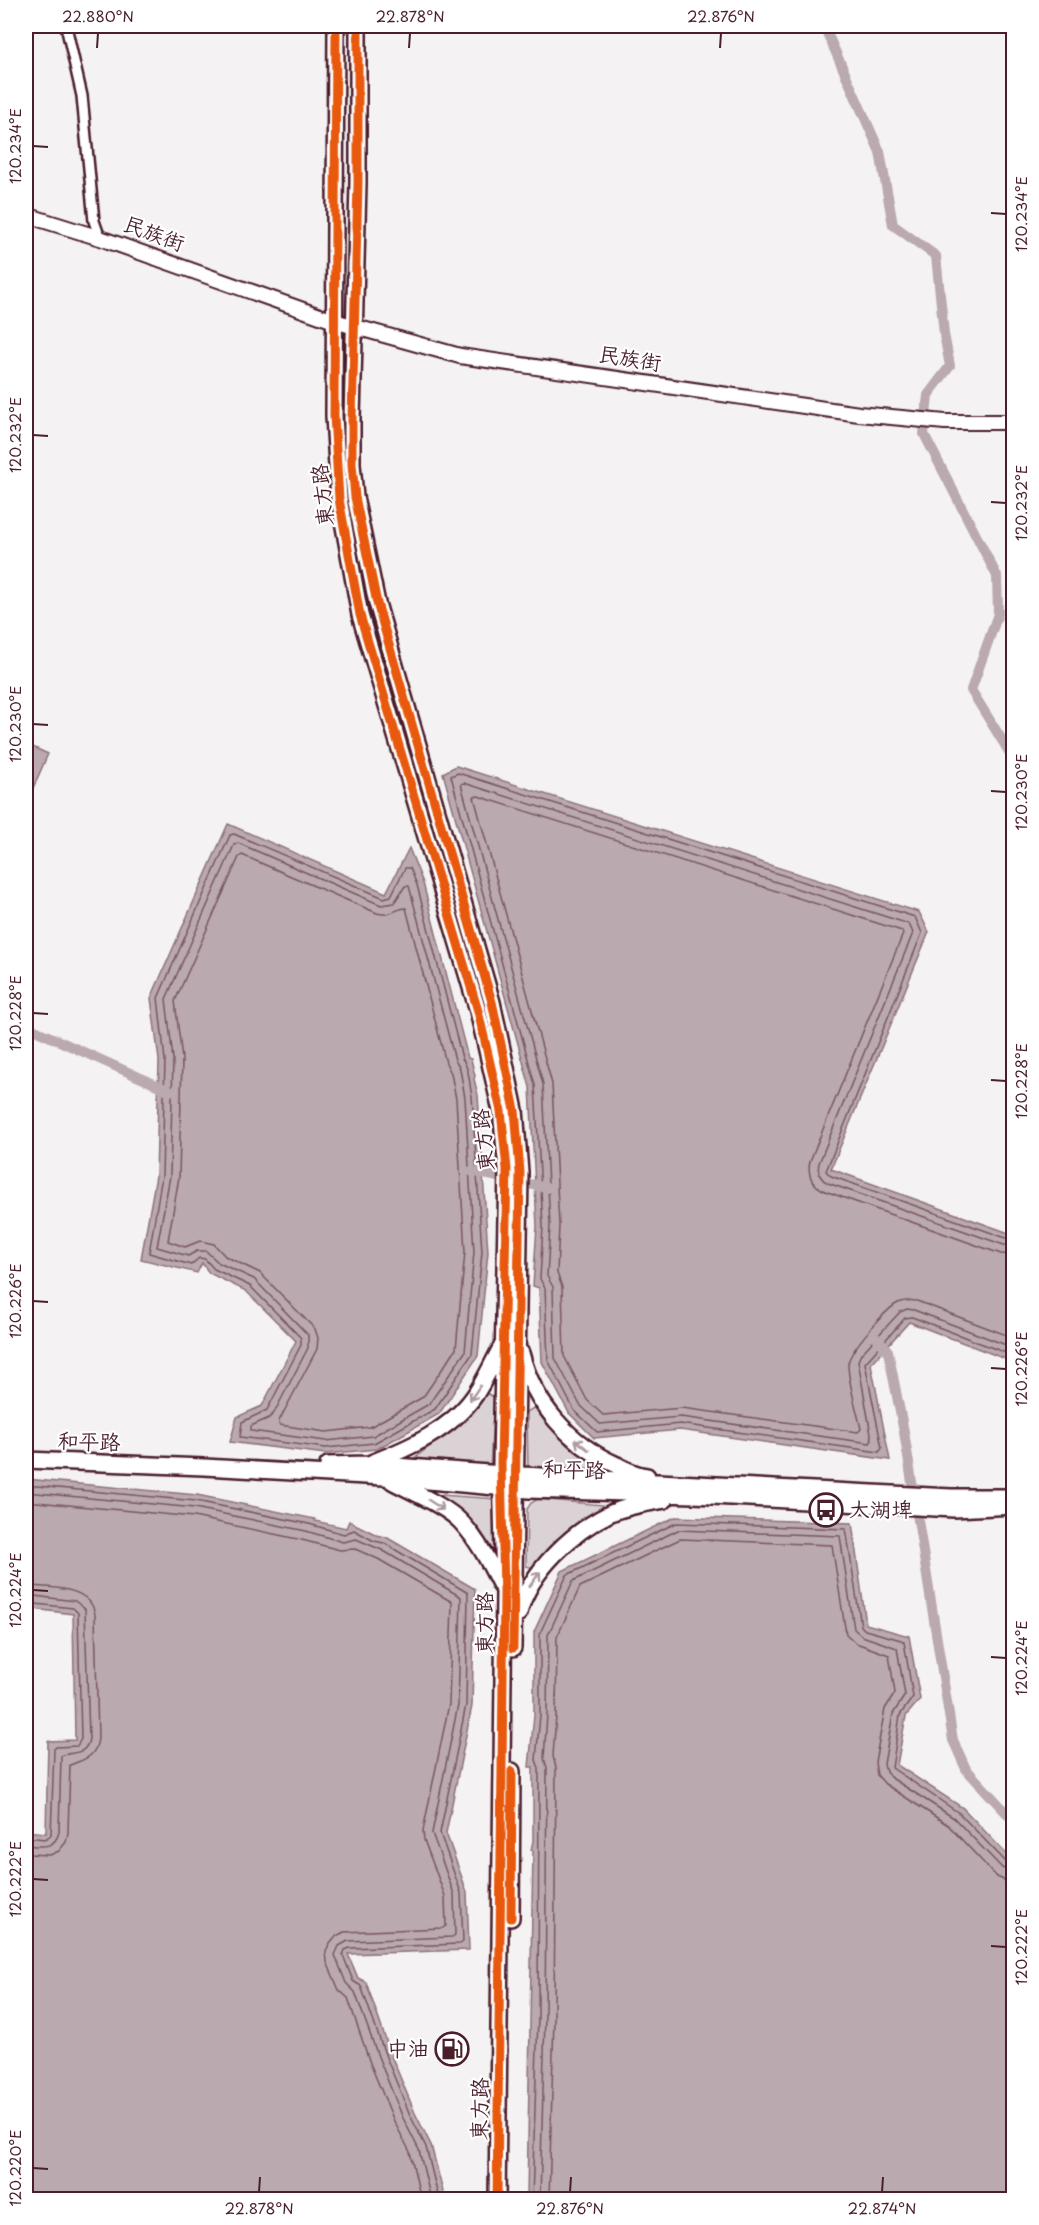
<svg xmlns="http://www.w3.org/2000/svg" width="1039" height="2225" viewBox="0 0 1039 2225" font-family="'Playpen Sans','LXGW WenKai TC',sans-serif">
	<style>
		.green { fill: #dbd2d5; stroke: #927880; stroke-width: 1.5 }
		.water { fill: #baa9ae; stroke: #8d727a; stroke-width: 1.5 }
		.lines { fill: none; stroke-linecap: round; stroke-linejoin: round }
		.shore { stroke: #77565f; stroke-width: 1.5 }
		.canal { stroke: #baa9ae; stroke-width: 10 }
		.street-casing { stroke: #4a1f2b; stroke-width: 14 }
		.secondary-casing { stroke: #4a1f2b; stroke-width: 18 }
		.primary-casing { stroke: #4a1f2b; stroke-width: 20 }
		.street { stroke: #fff; stroke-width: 9 }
		.secondary { stroke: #fff; stroke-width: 14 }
		.primary { stroke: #fff; stroke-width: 15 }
		.cycleway-casing { stroke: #fff; stroke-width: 13 }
		.cycleway { stroke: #e8590c; stroke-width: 9 }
		.oneway { stroke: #ae9aa0 }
		.ticks { fill: none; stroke: #4a1f2b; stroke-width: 2 }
		.labels { text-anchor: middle; stroke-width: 4.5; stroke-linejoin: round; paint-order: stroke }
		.street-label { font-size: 21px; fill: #4a1f2b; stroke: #fff }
		.poi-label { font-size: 21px; fill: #4a1f2b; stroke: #fff; text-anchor: start }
		.neatline { fill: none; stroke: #4a1f2b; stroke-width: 2 }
		.ticks-label { font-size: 15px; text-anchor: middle; fill: #4a1f2b }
	</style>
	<rect width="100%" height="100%" fill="#f4f2f2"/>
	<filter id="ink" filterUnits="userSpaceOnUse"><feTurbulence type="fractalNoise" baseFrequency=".0167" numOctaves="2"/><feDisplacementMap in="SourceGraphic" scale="12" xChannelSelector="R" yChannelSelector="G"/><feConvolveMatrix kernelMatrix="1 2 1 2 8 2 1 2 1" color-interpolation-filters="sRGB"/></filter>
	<g filter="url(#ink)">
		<!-- green -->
		<path class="green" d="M484 1392 494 1397 490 1469 411 1463C416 1452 446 1438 457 1427 468 1417 476 1405 484 1392Z
			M535 1407 540 1410 567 1445 597 1467 595 1475 528 1471 527 1412Z
			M440 1495 497 1499V1546L491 1550 466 1521 436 1500Z
			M538 1499 602 1505 605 1510 533 1568 526 1566 527 1509 531 1503Z"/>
		<!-- water -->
		<path class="water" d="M26 744 48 754 26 804Z
			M456 766 919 912 929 932 831 1169 1009 1233 1013 1226V1362L909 1322 871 1364 890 1460 680 1430 594 1438 569 1413 542 1362 539 1288 533 1286 537 1226 530 1087 443 773Z
			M228 824 386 893 409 848 423 883 468 1058 471 1059 475 1076 474 1079 478 1095 488 1252 478 1356 439 1414 377 1449 326 1454 230 1442 237 1417 262 1406 296 1341 246 1291 209 1273 202 1263 197 1273 141 1259 156 1176 159 1060 151 998Z
			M26 1479 197 1495 315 1519V1521L346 1528 349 1521 377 1535 386 1537 475 1589 472 1706 446 1833 467 1892 469 1950 348 1954 358 1978 366 1982 391 2055 415 2113 431 2145 445 2199H26V1831L46 1833 48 1741 75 1740 73 1614 26 1608Z
			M675 1517 852 1523 866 1624 909 1636 920 1699 906 1716 897 1765 963 1808 1013 1861V2199H525L527 2197 533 1851 531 1850 533 1841V1767H529L534 1715V1632L562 1571Z"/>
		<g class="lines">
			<!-- shore -->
			<path class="shore" d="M234 834 384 898 391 896 405 868H410L417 885 462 1058C470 1069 469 1084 472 1096L482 1252 472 1354 435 1409 374 1443 326 1448 240 1437 242 1422 267 1410 301 1345V1338L250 1286 214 1269 205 1259 199 1258 191 1265 149 1253 162 1176 165 1060 158 998 230 835Z
				M238 843 381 905 394 903 405 886H409L455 1060 460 1069 465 1098 474 1252 465 1352 429 1404 373 1436 326 1441 251 1431V1426L269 1418 274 1413 308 1348V1335L254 1279 219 1263 206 1251H197L188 1256 157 1247 170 1176 173 1059 166 999 234 845Z
				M242 855 377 913C391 917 396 908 406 908L446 1063 451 1073 456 1099 465 1252 456 1349 423 1397 370 1427 326 1432 280 1425 279 1421 317 1349 318 1338 315 1329 260 1273 225 1256 214 1244 200 1241 185 1247 168 1241 179 1177 182 1059 175 1001 239 857Z
				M1014 1237 1006 1238 831 1176 826 1171 922 933 915 917 458 773 451 776 535 1085 543 1226 540 1279 545 1288 548 1360 574 1410 597 1432 680 1424 879 1452 882 1448 865 1363 905 1318 912 1317 1014 1356
				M1014 1245H1004L828 1183C820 1179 817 1172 819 1163L913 933 909 924 464 783 461 784 543 1084 550 1226 547 1276 553 1287 555 1358 580 1405 600 1424 681 1417 870 1443 872 1440 858 1361 861 1354 900 1312 907 1309 914 1310 1014 1348
				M1014 1255 1001 1254 825 1191C812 1185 807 1175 810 1161L903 934 902 931 478 796 474 797 552 1084 559 1225 557 1273 562 1287 564 1356 587 1400 603 1415 682 1408 858 1432 861 1429C857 1410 848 1383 848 1364 849 1351 886 1309 898 1303 905 1300 910 1300 917 1301L1014 1338
				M26 1485 196 1501 309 1524 344 1534 354 1530 374 1541 384 1543 468 1593 466 1705 440 1833 461 1893 463 1942 460 1944 350 1948 345 1950 343 1955 353 1981 361 1986 386 2057 410 2115 426 2147 439 2200
				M26 1492 195 1508 306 1531 343 1542 356 1539 382 1550 461 1597 458 1705 432 1833 454 1894 455 1935 452 1937 348 1941 339 1946 335 1955 346 1983 355 1992 379 2059 403 2118 419 2150 431 2200
				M26 1501 194 1517 302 1540 340 1550 355 1549 378 1559 452 1602 449 1704 423 1831 424 1840 445 1896 446 1926 443 1928 344 1932 335 1937 329 1944 326 1952 327 1962 339 1990 348 1998 370 2063 394 2121 410 2152 421 2200
				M26 1586C49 1587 92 1586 95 1615L98 1738C96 1758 84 1759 70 1765L68 1833 66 1842 59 1851 50 1855 26 1854
				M26 1595 75 1601 85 1609 89 1739C86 1756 73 1751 61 1756L59 1832C55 1850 40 1846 26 1845
				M26 1603 73 1608 78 1613 81 1739 77 1746 56 1747 54 1749 51 1835 45 1839 26 1837
				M532 2200 538 2017 539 1768 536 1760 540 1715V1633L567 1575 676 1523 846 1529 861 1626 865 1630 901 1640 904 1642 913 1697 900 1715 892 1768 959 1813 1007 1863 1014 1865
				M540 2200 545 2017 547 1768 544 1758 547 1715 548 1635 573 1581 678 1530 840 1536 854 1629 862 1636 897 1648 905 1695 893 1714 884 1764 886 1771 890 1777 954 1818 1002 1868 1014 1873
				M549 2200 554 2017 556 1768 553 1756 556 1716 557 1637 580 1587 680 1539 832 1545 846 1634 856 1643 889 1655 895 1693 885 1709 875 1762 877 1775 885 1784 948 1825 997 1877 1006 1881 1014 1882"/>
			<!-- canal -->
			<path class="canal" d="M824 26 880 152 893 225 936 256 944 334 950 366 928 395 924 434 997 576 998 614 971 690 1013 758 1012 845 1014 853
				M26 1026 170 1091
				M471 1171 547 1188
				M878 1339 888 1351 904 1432 953 1740 966 1769 1014 1821"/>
			<!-- street casing -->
			<g class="street-casing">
				<path id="street" d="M66 26 82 96 94 221 100 238"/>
			</g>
			<!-- secondary casing -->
			<g class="secondary-casing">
				<path id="secondary" d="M26 215 100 238 334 321 460 356 859 414 945 422H1014"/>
			</g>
			<!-- primary casing -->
			<g class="primary-casing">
				<path id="primary" d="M336 26 334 416 339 499 360 615 478 1011 501 1111 507 1169 501 1463 504 1592 497 2200
					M358 26V183L352 419V464L355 497 377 603 492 1002 515 1110 520 1172 513 1648
					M521 1353C534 1404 569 1444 617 1465 627 1470 636 1475 647 1476
					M26 1460 204 1467 384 1477 529 1490 694 1495 954 1509 1014 1506
					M371 1463C409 1448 451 1430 475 1395 485 1380 493 1362 502 1346
					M328 1465 368 1464 502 1474 951 1497H1005
					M392 1481C412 1492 446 1506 461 1522 478 1540 490 1564 501 1586
					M519 1613C529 1572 573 1531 611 1513 627 1506 647 1503 665 1500
					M511 1918 512 1771"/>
			</g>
			<!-- street -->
			<use href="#street" class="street"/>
			<!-- secondary -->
			<use href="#secondary" class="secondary"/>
			<!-- primary -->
			<use href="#primary" class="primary"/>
			<!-- cycleway casing -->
			<g class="cycleway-casing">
				<path id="cycleway" d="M336 26 334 416 339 499 360 615 478 1011 501 1111 507 1169 501 1463 504 1592 497 2200
					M358 26V183L352 419V464L355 497 377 603 492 1002 515 1110 520 1172 513 1648
					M511 1918 512 1771"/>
			</g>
			<!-- cycleway -->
			<use href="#cycleway" class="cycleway"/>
		</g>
		<!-- one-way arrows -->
		<defs><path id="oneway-shaft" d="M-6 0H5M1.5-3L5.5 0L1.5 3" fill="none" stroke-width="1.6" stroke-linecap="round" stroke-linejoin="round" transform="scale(1.5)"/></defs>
		<g class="oneway">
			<use href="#oneway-shaft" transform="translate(475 1393) rotate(124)"/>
			<use href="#oneway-shaft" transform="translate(582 1445) rotate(-142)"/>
			<use href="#oneway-shaft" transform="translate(436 1505) rotate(33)"/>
			<use href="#oneway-shaft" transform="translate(535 1579) rotate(-54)"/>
		</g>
	</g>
	<!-- ticks -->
	<path class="ticks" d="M97 48 98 33M409 48 410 33M720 48 721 33M33 146 48 147M991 213 1006 214M33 435 48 436M991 502 1006 503M33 724 48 725M991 791 1006 792M33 1013 48 1014M991 1080 1006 1081M33 1301 48 1302M991 1368 1006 1369M33 1590 48 1591M991 1657 1006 1658M33 1879 48 1880M991 1946 1006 1947M33 2168 48 2169M259 2192 260 2177M570 2192 571 2177M882 2192 883 2177"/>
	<!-- icons -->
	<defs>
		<g id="bus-ring" transform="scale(1.725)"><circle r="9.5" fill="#fff" stroke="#4a1f2b" stroke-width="1.5"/><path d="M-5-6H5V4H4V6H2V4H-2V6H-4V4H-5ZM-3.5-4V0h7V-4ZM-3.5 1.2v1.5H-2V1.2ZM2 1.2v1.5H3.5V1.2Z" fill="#4a1f2b"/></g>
		<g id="fuel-ring" transform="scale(1.725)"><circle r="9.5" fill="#fff" stroke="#4a1f2b" stroke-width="1.5"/><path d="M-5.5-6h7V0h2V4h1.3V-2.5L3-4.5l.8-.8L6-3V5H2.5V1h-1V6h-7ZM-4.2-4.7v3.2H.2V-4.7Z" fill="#4a1f2b"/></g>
	</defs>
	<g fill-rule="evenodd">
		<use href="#bus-ring" x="826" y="1510"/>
		<use href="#fuel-ring" x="452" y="2049"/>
	</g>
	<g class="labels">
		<!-- street labels -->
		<g class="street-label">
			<text transform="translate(154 234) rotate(20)" y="7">民族街</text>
			<text transform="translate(630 359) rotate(9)" y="7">民族街</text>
			<text transform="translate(323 495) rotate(-96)" y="7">東方路</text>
			<text transform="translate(484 1140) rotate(-96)" y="7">東方路</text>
			<text transform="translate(89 1442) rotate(2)" y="7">和平路</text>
			<text transform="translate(574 1470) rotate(2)" y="7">和平路</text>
			<text transform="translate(485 1623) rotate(-90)" y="7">東方路</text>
			<text transform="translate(480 2109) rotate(-89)" y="7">東方路</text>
		</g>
		<!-- poi labels -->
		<g class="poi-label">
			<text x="849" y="1517">大湖埤</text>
			<text x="429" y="2056" text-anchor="end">中油</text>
		</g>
	</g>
	<!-- margin -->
	<rect width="1039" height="2225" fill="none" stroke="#fff" stroke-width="66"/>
	<rect x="33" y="33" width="973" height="2159" class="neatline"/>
	<g class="ticks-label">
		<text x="98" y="22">22.880°N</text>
		<text x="410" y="22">22.878°N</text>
		<text x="721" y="22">22.876°N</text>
		<text transform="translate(16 146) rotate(-90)" y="5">120.234°E</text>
		<text transform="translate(1022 214) rotate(-90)" y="5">120.234°E</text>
		<text transform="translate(16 435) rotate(-90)" y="5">120.232°E</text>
		<text transform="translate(1022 503) rotate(-90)" y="5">120.232°E</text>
		<text transform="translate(16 724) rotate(-90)" y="5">120.230°E</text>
		<text transform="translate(1022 792) rotate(-90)" y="5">120.230°E</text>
		<text transform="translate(16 1013) rotate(-90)" y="5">120.228°E</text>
		<text transform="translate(1022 1081) rotate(-90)" y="5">120.228°E</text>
		<text transform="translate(16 1301) rotate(-90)" y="5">120.226°E</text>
		<text transform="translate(1022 1369) rotate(-90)" y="5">120.226°E</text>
		<text transform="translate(16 1590) rotate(-90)" y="5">120.224°E</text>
		<text transform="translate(1022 1658) rotate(-90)" y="5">120.224°E</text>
		<text transform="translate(16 1879) rotate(-90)" y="5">120.222°E</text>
		<text transform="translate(1022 1947) rotate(-90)" y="5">120.222°E</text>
		<text transform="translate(16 2168) rotate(-90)" y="5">120.220°E</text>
		<text x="259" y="2214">22.878°N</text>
		<text x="570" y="2214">22.876°N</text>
		<text x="882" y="2214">22.874°N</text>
	</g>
</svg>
